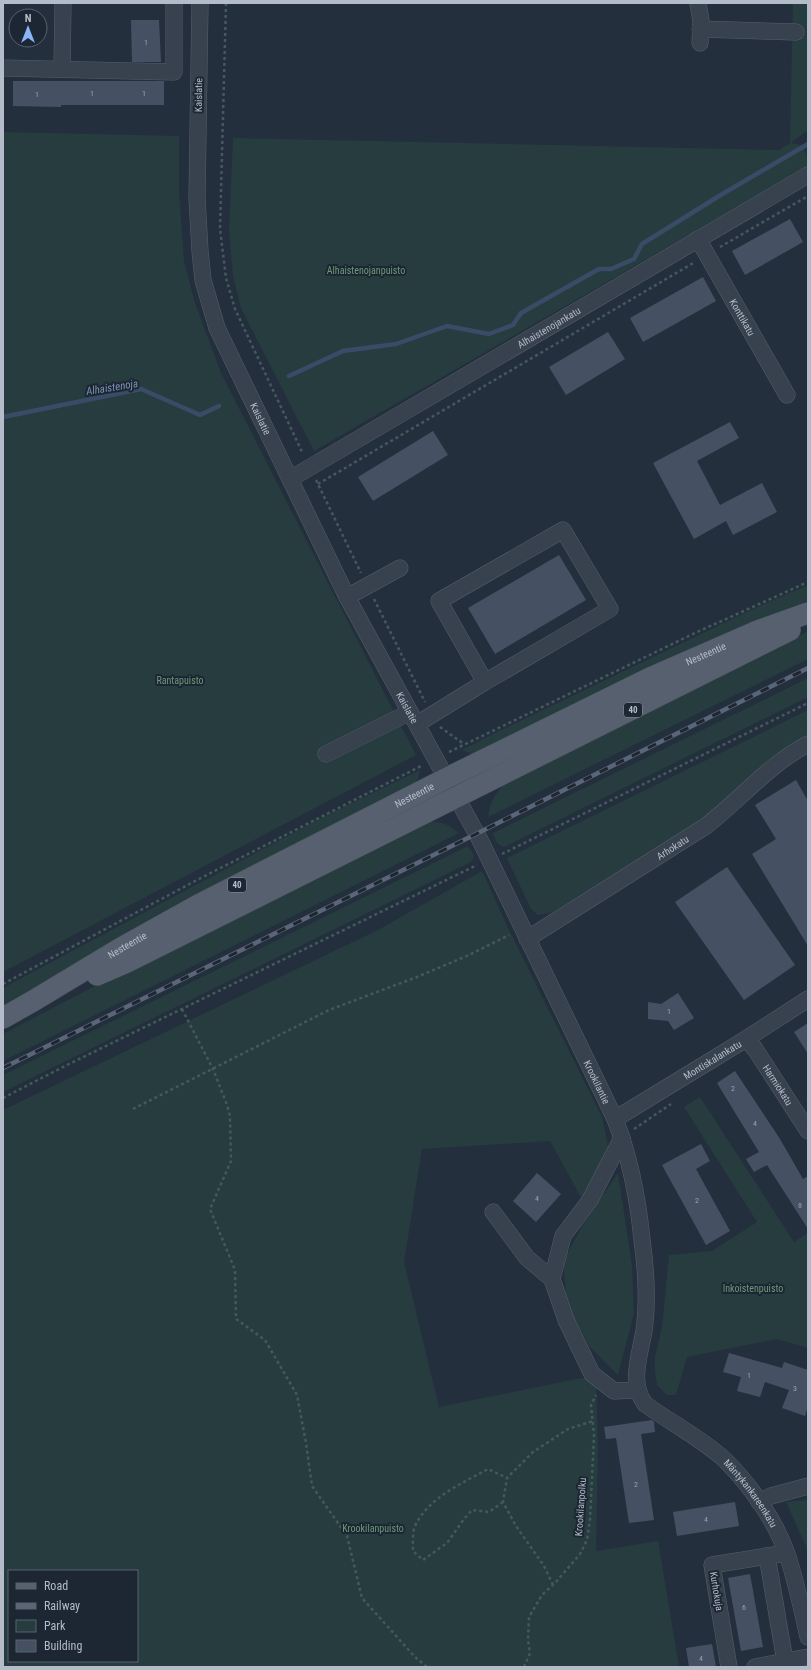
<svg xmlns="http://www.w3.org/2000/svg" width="811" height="1670" viewBox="0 0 811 1670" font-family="'Roboto Condensed',sans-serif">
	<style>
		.green { fill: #263c3f; fill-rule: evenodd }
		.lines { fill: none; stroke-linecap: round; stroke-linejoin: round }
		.stream { stroke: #394c67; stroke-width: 4.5 }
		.building { fill: #455162 }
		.minor-casing { stroke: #565f6c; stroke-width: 17 }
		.major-casing { stroke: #414a57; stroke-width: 22 }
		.path { stroke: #44595c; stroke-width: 2.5; stroke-dasharray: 3 3; stroke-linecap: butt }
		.minor { stroke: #38414e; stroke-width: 16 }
		.major { stroke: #56606e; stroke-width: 21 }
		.rail-casing { stroke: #5a6575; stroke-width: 4.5 }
		.rail { stroke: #1d2633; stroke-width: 3; stroke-dasharray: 9; stroke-linecap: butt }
		.labels { text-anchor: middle; stroke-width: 4; stroke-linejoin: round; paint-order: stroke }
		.number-label { font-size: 8px; fill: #98a1af }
		.shield { fill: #1d2633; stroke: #878f9c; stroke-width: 1 }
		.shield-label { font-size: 9px; font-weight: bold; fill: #b4bcc9 }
		.street-label { font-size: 10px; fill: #b4bcc9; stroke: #1d2633 }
		.park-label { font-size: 10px; fill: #6b9a76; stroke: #1d2633 }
		.water-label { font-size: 11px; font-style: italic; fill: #7c92b1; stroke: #1d2633 }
	</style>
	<rect width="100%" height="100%" fill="#242f3e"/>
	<!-- green -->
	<path class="green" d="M793 3H808V130L791 143 802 145 808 158V166L314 451 241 308 233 276 229 230 233 138 779 150 790 143Z
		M3 132 179 136V191L184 261 195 303 221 373 416 755 3 972Z
		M808 585V601L482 753 474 755 462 750 493 734 753 609Z
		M808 631V659L488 817C490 804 493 796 503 786Z
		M808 678V697L504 847C497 845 495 840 493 833Z
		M808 710V737L710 815 553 912 538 915 531 909 507 858Z
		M420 770 418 778 412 788 58 978 3 1005V988L323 817Z
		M431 822C443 822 450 825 459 833L3 1061V1034L133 966 423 824Z
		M468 846C472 852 476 855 471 862L3 1092V1075Z
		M482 871 509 930 602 1117 608 1146 583 1201 550 1141 422 1149 404 1262 439 1407 581 1378 596 1379 598 1450 596 1551 658 1541 679 1667H3V1110L378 930ZM9 1571H137V1661H9Z
		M700 1097 794 1242 808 1233V1348L777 1339 687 1357 676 1395H667L657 1385 655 1371V1357L662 1327 669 1255 712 1251 757 1222 684 1107Z
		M618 1173 632 1266 634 1313 618 1375 589 1346 567 1304 563 1261 583 1225Z
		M808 1500V1551L786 1502Z"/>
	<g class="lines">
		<!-- stream -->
		<path class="stream" d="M289 376 343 351 396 344 447 326 489 334 513 325 521 313 599 269H611L634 259 642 244 719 196 808 144
			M3 417 141 389 200 415 219 406"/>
	</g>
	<!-- building -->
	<path class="building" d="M131 20H159L161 62H132Z
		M13 81H164V105H61V107L13 106Z
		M790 219 803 242 745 275 732 251Z
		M703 277 716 301 643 342 630 318Z
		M608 332 625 359 566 395 549 367Z
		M730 422 739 438 697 461 720 505 762 483 777 512 733 535 726 521 694 539 653 463Z
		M433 431 448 455 373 501 358 477Z
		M559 555 586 600 495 654 468 608Z
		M796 780 808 801V946L752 854 776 839 755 805Z
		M727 867 795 965 744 1000 675 902Z
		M678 993 694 1018 674 1030 668 1021 648 1019V1002L661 1004Z
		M808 1023V1054L794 1032Z
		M735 1071 780 1139 803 1179 808 1176V1229L767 1165 754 1172 746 1159 759 1152 717 1083Z
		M701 1144 710 1161 696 1169 730 1231 706 1245 662 1165Z
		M537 1173 561 1194 536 1222 513 1201Z
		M729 1353 782 1368 784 1362 808 1370V1406L805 1416 782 1408 789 1390 765 1382 760 1397 737 1391 741 1377 723 1372Z
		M652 1420 654 1422 655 1432 641 1434 654 1520 629 1523 616 1438 606 1439 604 1427Z
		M735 1502 739 1526 677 1536 673 1512Z
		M750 1574 763 1647 741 1651 728 1578Z
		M712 1644 716 1667H689L686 1648Z"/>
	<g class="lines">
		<!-- minor casing -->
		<g class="minor-casing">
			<g id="minor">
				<path id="s1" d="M200 3 197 198 200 251 203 280 217 328 347 597 480 840 615 1119C630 1158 638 1198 642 1240 645 1262 647 1284 646 1307 646 1315 645 1323 644 1331 640 1354 629 1383 645 1404 671 1423 701 1438 725 1460 751 1486 775 1520 787 1554 796 1581 802 1609 808 1637"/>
				<path d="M698 3 701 21 700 43"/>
				<path d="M700 29 796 32"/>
				<path d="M3 68 174 72V3"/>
				<path d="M62 69 63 3"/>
				<path id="s2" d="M698 239 787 395"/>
				<path id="s3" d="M290 479 808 175"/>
				<path d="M347 597 400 568"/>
				<path d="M417 724 485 682 610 609 563 530 439 601 485 682"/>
				<path d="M326 754 410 712"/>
				<path id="s4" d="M527 939 706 826C741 799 769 764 808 744"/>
				<path id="s5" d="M746 1039 755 1049 808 1131"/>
				<path id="s6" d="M615 1119 746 1039 808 999"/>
				<path d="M622 1138 590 1200 563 1236 552 1279 566 1320 592 1374 614 1391 638 1390"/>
				<path d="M493 1212 527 1258 552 1279"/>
				<path d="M759 1502 771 1496 808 1486"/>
				<path d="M767 1556 786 1667"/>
				<path d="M729 1667 712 1565 786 1553"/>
				<path d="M755 1667 808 1657"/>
			</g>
		</g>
		<!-- major casing -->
		<g class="major-casing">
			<g id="major">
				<path d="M97 975 127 962 790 630"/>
				<path id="s7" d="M3 1018 33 1001 121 948 200 904 447 778 652 677 755 632 808 613"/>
			</g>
		</g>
		<!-- path -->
		<path class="path" d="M226 3 220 229 226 278 235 309 303 454
			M720 247 808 196
			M316 480 361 573
			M318 484 695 262
			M374 599 425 702
			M440 727 464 744
			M449 752 695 633 808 582
			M502 854 808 703
			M3 984 195 881 423 765
			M182 1009 213 1069 227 1105 230 1116 231 1161 210 1209 235 1270 236 1319 265 1340 297 1395 306 1443 312 1486 347 1536 362 1598 415 1657 427 1667
			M3 1098 67 1065 477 865
			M133 1109 329 1010 417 977 469 955 509 935
			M634 1129 671 1104
			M503 1502 489 1512 472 1510 464 1519 447 1543 423 1560 413 1551C413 1544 412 1533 415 1526 429 1497 461 1484 488 1469L507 1478
			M553 1585 544 1566 516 1526 503 1502 507 1478 533 1452 568 1429 593 1421
			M524 1667 530 1653 528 1640 529 1617 542 1595 556 1582 580 1554 587 1540 590 1519 594 1435 591 1405 596 1395"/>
		<!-- minor -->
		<use href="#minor" class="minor"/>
		<!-- major -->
		<use href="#major" class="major"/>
		<!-- rail casing -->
		<g class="rail-casing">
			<path id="rail" d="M3 1068 476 834 808 668"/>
		</g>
		<!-- rail -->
		<use href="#rail" class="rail"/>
	</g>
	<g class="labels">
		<!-- number labels -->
		<g class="number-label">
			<text x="146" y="45">1</text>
			<text x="92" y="96">1</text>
			<text x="144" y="96">1</text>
			<text x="37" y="97">1</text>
			<text x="669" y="1014">1</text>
			<text x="733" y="1091">2</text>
			<text x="755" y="1126">4</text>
			<text x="537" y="1201">4</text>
			<text x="697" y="1203">2</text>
			<text x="800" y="1208">8</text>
			<text x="749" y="1378">1</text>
			<text x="795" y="1391">3</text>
			<text x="636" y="1487">2</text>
			<text x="706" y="1522">4</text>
			<text x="744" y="1610">6</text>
			<text x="701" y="1661">4</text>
		</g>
		<!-- shield labels -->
		<g class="shield">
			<rect x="624" y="703" width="18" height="14" rx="3"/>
			<rect x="228" y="878" width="18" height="14" rx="3"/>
		</g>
		<g class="shield-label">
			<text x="633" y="713">40</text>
			<text x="237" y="888">40</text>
		</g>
		<!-- street labels -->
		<g class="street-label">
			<text transform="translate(198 95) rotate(-89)" y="4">Kaislatie</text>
			<text dy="4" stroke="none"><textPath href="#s2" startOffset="90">Konttikatu</textPath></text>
			<text dy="4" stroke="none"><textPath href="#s3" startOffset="300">Alhaistenojankatu</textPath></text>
			<text dy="4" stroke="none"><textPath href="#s1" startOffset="428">Kaislatie</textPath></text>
			<text dy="4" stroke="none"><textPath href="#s7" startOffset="792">Nesteentie</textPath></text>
			<text dy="4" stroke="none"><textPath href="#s1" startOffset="752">Kaislatie</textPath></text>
			<text dy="4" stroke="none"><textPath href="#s7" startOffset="468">Nesteentie</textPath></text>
			<text dy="4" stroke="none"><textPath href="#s4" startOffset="172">Arhokatu</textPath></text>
			<text dy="4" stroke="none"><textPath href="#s7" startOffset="144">Nesteentie</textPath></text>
			<text dy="4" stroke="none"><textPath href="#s6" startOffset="114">Montiskalankatu</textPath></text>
			<text dy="4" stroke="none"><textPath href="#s1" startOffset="1172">Krookilantie</textPath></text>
			<text dy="4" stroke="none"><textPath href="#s5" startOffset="56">Harmiokatu</textPath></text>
			<text dy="4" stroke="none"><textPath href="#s1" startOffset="1644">Mäntykankareenkatu</textPath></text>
			<text transform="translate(580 1507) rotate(-86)" y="4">Krookilanpolku</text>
			<text transform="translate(717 1591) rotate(81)" y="4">Kurhokuja</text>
		</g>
		<!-- park labels -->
		<g class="park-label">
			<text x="366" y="274">Alhaistenojanpuisto</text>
			<text x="180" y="684">Rantapuisto</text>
			<text x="753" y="1292">Inkoistenpuisto</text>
			<text x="373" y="1532">Krookilanpuisto</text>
		</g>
		<!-- water labels -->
		<g class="water-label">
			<text transform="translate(112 387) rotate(-9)" y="4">Alhaistenoja</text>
		</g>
	</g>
	<!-- border -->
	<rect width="811" height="1670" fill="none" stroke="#b4bcc9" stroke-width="8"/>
	<!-- legend -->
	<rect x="8" y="1570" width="130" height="92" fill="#1d2633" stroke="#59626f"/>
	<rect x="16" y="1583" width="20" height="6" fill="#56606e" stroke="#59626f"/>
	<text x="44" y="1590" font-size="12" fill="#b4bcc9">Road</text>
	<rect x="16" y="1603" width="20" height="6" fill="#5a6575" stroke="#59626f"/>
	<text x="44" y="1610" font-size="12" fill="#b4bcc9">Railway</text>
	<rect x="16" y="1620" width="20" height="12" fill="#263c3f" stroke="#59626f"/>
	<text x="44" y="1630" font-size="12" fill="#b4bcc9">Park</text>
	<rect x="16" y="1640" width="20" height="12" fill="#455162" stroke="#59626f"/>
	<text x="44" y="1650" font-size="12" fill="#b4bcc9">Building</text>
	<!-- north arrow -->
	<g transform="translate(28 28)"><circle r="19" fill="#1d2633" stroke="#59626f"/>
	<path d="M0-3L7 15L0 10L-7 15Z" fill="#8ab4f8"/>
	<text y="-6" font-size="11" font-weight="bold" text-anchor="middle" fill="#b4bcc9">N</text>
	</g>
</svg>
